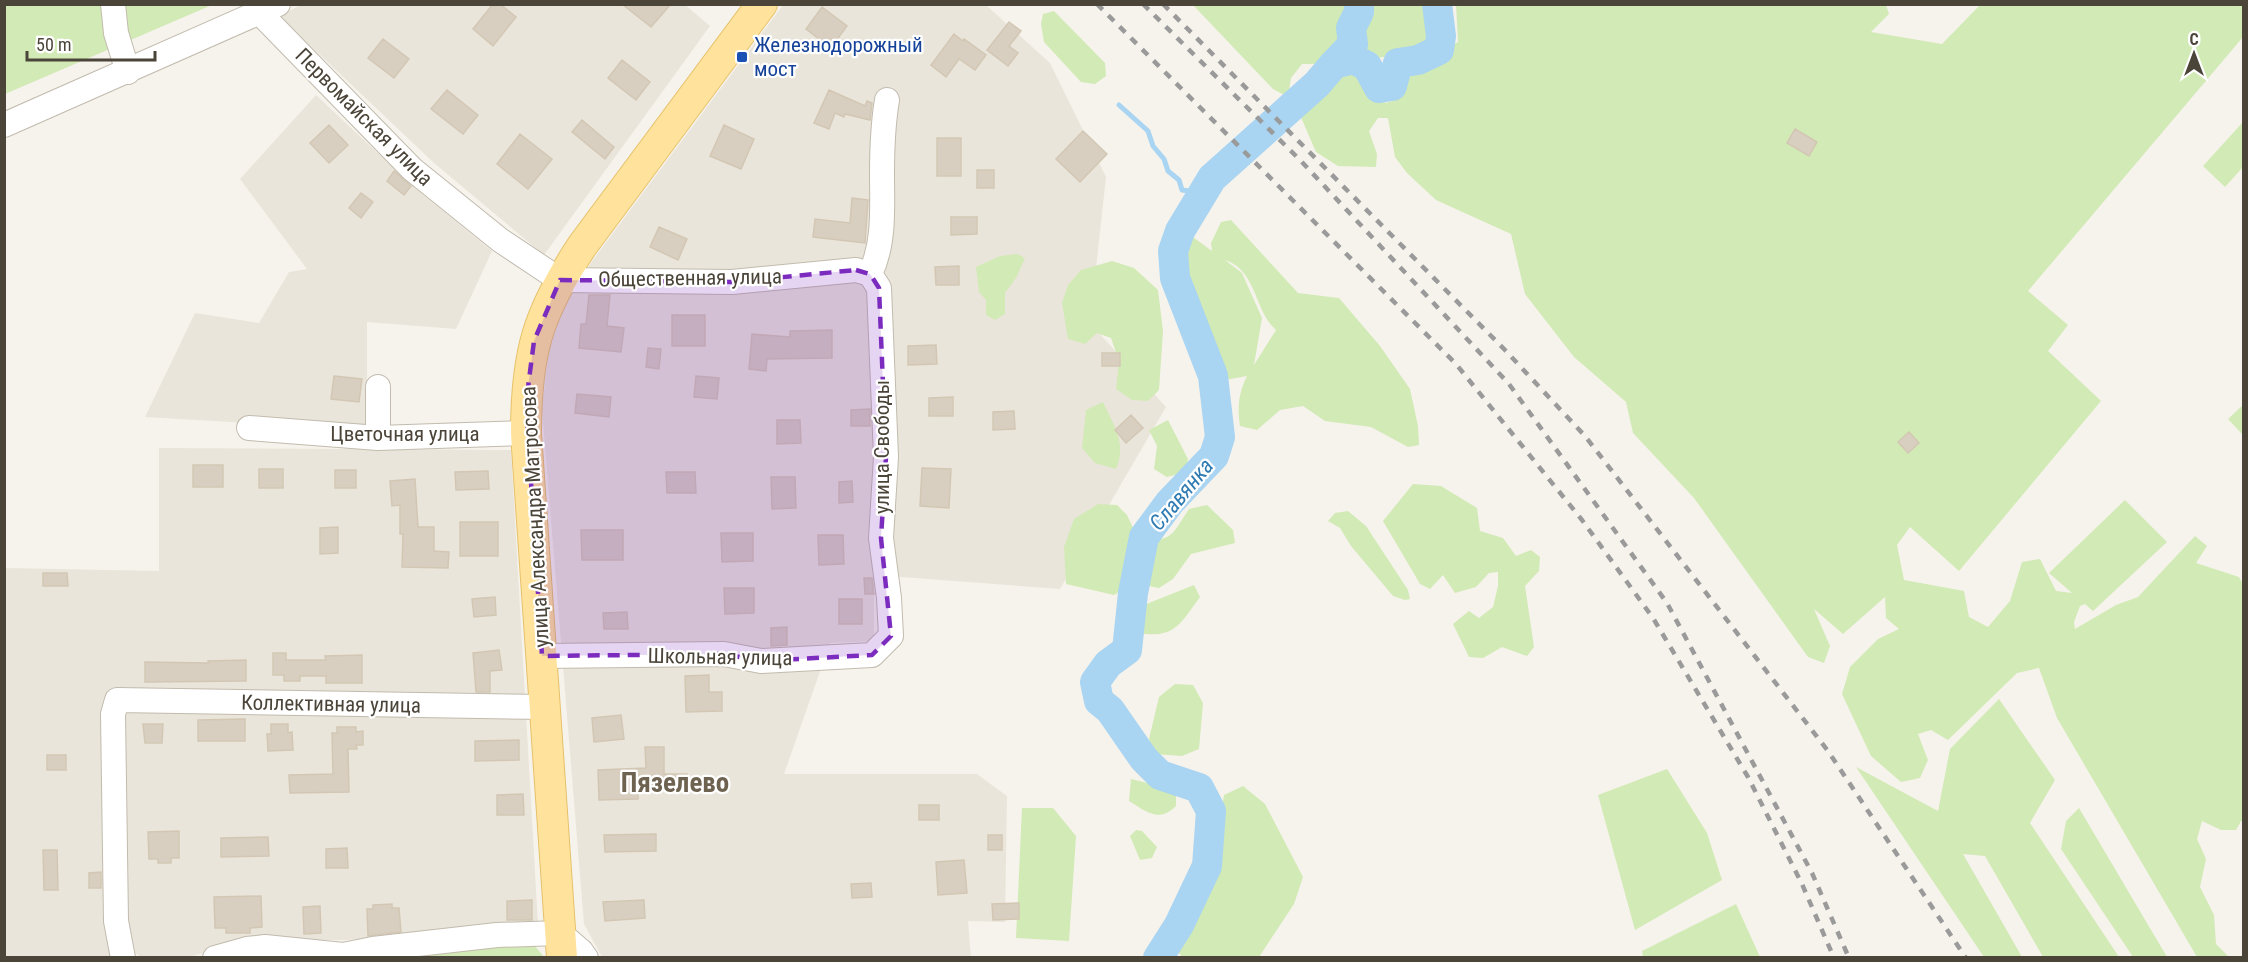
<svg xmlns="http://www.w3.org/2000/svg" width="2248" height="962" viewBox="0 0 2248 962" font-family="'Roboto Condensed',sans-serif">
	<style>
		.residential { fill: #eae5da }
		.green { fill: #d2eab5; fill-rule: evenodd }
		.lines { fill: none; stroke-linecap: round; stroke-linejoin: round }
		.stream { stroke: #a9d4f2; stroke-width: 5 }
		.river { stroke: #a9d4f2; stroke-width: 30 }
		.building { fill: #d8cfc1; stroke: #d3c7b4; stroke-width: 1.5 }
		.minor-casing { stroke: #c2bbae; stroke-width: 26 }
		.major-casing { stroke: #e6c16a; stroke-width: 32 }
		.minor { stroke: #fff; stroke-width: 24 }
		.major { stroke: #ffe39c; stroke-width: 30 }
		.rail { stroke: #9a9a9a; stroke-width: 4.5; stroke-dasharray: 8 8; stroke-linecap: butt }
		.marked { fill: #7b2cbf; fill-opacity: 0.2; stroke: #7b2cbf; stroke-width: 4.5; stroke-dasharray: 12 8; stroke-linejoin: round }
		.transit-dot { fill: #1a4fb4; stroke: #fff; stroke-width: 2 }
		.labels { text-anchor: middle; stroke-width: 4.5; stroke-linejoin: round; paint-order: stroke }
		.transit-label { font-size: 21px; fill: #164399; stroke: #fff; text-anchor: start }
		.street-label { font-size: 21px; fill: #4b4439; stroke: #fff }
		.water-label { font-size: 22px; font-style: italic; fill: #2e7ab2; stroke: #fff }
		.district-label { font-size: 27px; font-weight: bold; fill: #6e6250; stroke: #fff }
	</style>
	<rect width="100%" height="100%" fill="#f6f3ec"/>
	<!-- residential -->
	<path class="residential" d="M303 4H684L710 26 544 255 434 163 279 16Z
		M783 5H986L1050 63 1106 177 1090 323 1166 407 1060 589 874 575V641L830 643 784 774H977L1007 796 1005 922 968 921 971 958 602 957 584 924 542 409 549 348 566 301 593 260Z
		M316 95 416 189 492 251 456 329 367 322V430L145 417 195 313 259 323 289 272 307 269 240 179Z
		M159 448 511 450 538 925 345 940H260L183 958 141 957 111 938 110 957 5 958V568L159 571Z"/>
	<!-- green -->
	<path class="green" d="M1834 4 1886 5 1889 14 1871 32 1942 44 1980 5H2243V37L2028 291 2068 325 2048 351 2101 401 1959 571 1910 527 1897 545 1904 580 1964 591 1969 617 1988 627 2010 601 2022 562 2040 559 2056 591 2072 593 2049 573 2125 500 2167 542 2093 611 2085 604 2080 606 2074 622 2075 629 2116 605 2138 597 2195 536 2207 546 2196 563 2239 577 2244 586 2243 821H2241L2236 830H2221L2202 821 2197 839 2206 859 2200 887 2214 915 2216 944 2229 957H2197L2057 718 2039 668 2017 673 1948 740 1931 730 1918 734 1928 760 1920 778 1901 782 1871 756 1842 694 1850 667 1878 639 1899 629 1886 618 1885 597 1843 634 1814 609 1830 646 1824 663 1808 657 1694 498 1633 433 1626 402 1574 357 1525 294 1511 234 1436 200 1407 173 1395 157 1388 118H1378L1369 131 1377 154 1376 167 1338 166 1316 152 1300 115 1341 69 1354 67 1364 73 1377 97 1386 103 1399 99 1406 86 1397 74 1458 42 1456 5Z
		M5 5H212L5 94Z
		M1193 5H1432L1436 34 1430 45 1416 53 1376 58 1347 47 1318 64H1302L1291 78 1288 97 1273 89Z
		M1054 11 1105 63 1106 76 1095 84 1081 82 1044 42 1041 24 1043 14Z
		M2243 122V167L2225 187 2203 166Z
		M1231 220 1298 293 1339 298 1380 346 1410 389 1418 426 1419 445 1408 447 1371 427 1325 421 1303 406 1280 410 1257 430 1240 426C1237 407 1239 392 1247 376L1225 380 1177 259 1186 232 1212 251 1211 243 1221 222ZM1225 260C1257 270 1254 311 1276 330L1254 365 1262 318 1242 273Z
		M1017 254 1025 258 1016 278 1005 293V314L995 320 986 315V300L979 292 976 267 1000 256Z
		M1112 261 1134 268 1158 290 1163 331 1159 390 1148 401 1132 400 1116 389 1119 361 1111 338 1097 333 1085 344 1068 339 1062 303 1068 285 1081 270Z
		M1103 402C1114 426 1127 443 1116 469L1095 463 1082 448 1086 410Z
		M2243 405V435L2228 419Z
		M1168 420 1188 459 1186 472 1167 477 1154 469 1157 446 1149 430Z
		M1413 484 1441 486 1477 508 1480 531 1503 538 1516 556 1531 550 1540 557 1539 571 1525 586 1534 647 1527 656 1502 647 1483 658 1469 657 1453 624 1469 611 1479 618 1493 607 1498 586V572L1489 573 1476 587 1455 593 1443 575 1430 589 1420 584 1383 521Z
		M1098 504 1117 505 1127 515 1138 538C1172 543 1171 536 1189 509L1207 505 1233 530 1235 543 1191 554 1173 579 1159 588 1134 583 1114 595 1066 584 1064 547 1074 519Z
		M1348 511 1366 526 1408 590 1410 599 1405 600 1393 596 1351 546 1340 528 1328 521 1335 513Z
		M1194 585 1200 597C1180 624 1175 639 1138 633L1134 609Z
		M1175 684 1193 685 1203 703 1199 749 1182 756 1155 754 1149 739 1159 697Z
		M1999 699 2055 780 2030 823 2119 957H2043L1985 856 1963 854 2022 957H1984L1856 767 1938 811 1950 749Z
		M1667 769 1707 833 1722 880 1635 930 1598 795Z
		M1131 779 1176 790V806C1159 823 1147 812 1129 801Z
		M1243 786 1265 804 1303 877 1294 904 1259 957H1182L1177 950 1212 873 1224 795Z
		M1022 808H1053L1076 836 1069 941 1016 938Z
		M2079 808 2167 957H2133L2061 849 2066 821Z
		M1136 830 1142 831 1157 847 1152 858 1140 860 1130 836Z
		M1736 904 1760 957H1643L1642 951Z
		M487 939 535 946 544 957 377 958Z"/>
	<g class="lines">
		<!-- stream -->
		<path class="stream" d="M1119 105 1148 131 1153 146 1164 159 1168 171 1179 180 1182 190 1203 193"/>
		<!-- river -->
		<path class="river" d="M1334 64 1353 44 1351 28 1359 12V4
			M1158 958 1179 925 1207 866 1211 811 1199 788 1160 775 1144 759 1110 710 1099 701 1095 682 1108 664 1127 650 1133 593 1144 537 1170 502 1214 456 1220 437 1213 376 1175 278 1173 251 1180 231 1212 178 1317 84 1334 64 1353 59 1367 66 1379 88 1392 86 1398 63 1418 60 1439 50 1441 36 1437 4"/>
	</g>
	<!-- building -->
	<path class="building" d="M493 4H500L516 17 493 46 473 29Z
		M622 4H671L651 27Z
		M822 7 847 26 831 48 806 29Z
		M1009 22 1021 31 1009 46 1018 53 1008 66 987 50Z
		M954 34 963 41 964 39 986 55 975 70 959 59 946 77 931 65Z
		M383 39 409 59 394 78 368 58Z
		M622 60 650 82 636 100 608 78Z
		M447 90 478 115 463 134 431 109Z
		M829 90 865 106 867 101 872 103 870 120 845 114 844 117 835 113 829 129 814 123Z
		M582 120 614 147 605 159 572 132Z
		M329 125 348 145 329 163 310 143Z
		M724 125 754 139 741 169 710 156Z
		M1795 129 1817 142 1809 156 1787 143Z
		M1083 131 1107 154 1080 182 1056 159Z
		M520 134 552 159 528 189 497 164Z
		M937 138H961V176H937Z
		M977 170H994V188H977Z
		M394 171 411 186 404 195 387 181Z
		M361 193 373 202 361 218 349 208Z
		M852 198 868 200 865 243 813 237 815 219 850 223Z
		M951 217H977V234L951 235Z
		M659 227 687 239 678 260 650 247Z
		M959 266V285H936L935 267Z
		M589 295H610L607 326 624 328 621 352 579 348 581 324H586Z
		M672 315H705V346H672Z
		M832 330V358L767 359 766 371 749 369 752 334 790 337V331Z
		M936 345 937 364 908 365V346Z
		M648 348 661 349 659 369 646 367Z
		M1102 353H1120V366H1102Z
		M334 376 362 379 359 402 331 399Z
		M696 376 719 378 717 399 694 397Z
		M577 394 611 397 609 417 575 413Z
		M953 397V416H929V398Z
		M870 409V426H851V410Z
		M1014 411 1015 429 993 430V412Z
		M1131 415 1143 428 1126 443 1115 430Z
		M777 420H800L801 443 777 444Z
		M1909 432 1919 443 1908 453 1898 442Z
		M193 465H223V487H193Z
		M922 468 951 469 949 508 920 506Z
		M259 469H283V488H259Z
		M335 470H356V488H335Z
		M488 471 489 489 456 490 455 472Z
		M666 472H695L696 493H667Z
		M771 477H795L796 508 772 509Z
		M415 479 418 527H434V551L449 552 448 568 402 567 403 534H400V505L392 506 390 481Z
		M852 481 853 502 839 503V482Z
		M460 522H498V556H460Z
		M338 527V553L320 554V528Z
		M581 530H623V560H582Z
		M721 533H753V561L722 562Z
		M818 535H843L844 564 819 565Z
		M43 573H67L68 586H43Z
		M864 578H872L874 594H865Z
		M724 588H754V613L725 614Z
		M495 597 496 615 474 617 472 599Z
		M839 599H862V624H839Z
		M627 612 628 629H604L603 613Z
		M787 627V645L771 646V628Z
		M499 650 502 670 490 671V692H476L473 653Z
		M273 653H286V660H326L325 656 362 655V683H326V676H300V681H284V675H273Z
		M246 660V681L145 682V662L209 663 208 661Z
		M709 675V692H722V711L686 712 685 676Z
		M621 715 624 739 594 742 592 718Z
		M245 719V741H198V720Z
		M143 724H163L162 743H145Z
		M271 724H288V733L292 732 293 750 268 751 267 734H271Z
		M337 727H356V732L363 731V745H356L357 749H348L349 792 290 793 289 775 333 774 332 733H337Z
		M519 740V760L475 761V741Z
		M645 747H664V774H687L688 788 638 790V799L599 800 598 770 646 768Z
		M47 755H66V770H47Z
		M523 794 524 815H497V795Z
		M919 805H939V820H919Z
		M179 831V858H171V863H158V859H149L148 832Z
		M656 834V851L605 852 604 835Z
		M988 835H1002V850H988Z
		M268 837 269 856 221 857V838Z
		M347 848 348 868H326V849Z
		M43 850H57L58 890H44Z
		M964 860 967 893 938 895 936 862Z
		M101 872V888H89V873Z
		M871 883 872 897 852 898 851 884Z
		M261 896 262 927 250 928V933H226V928H215L214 897Z
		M532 900V920H507V901Z
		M644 900 645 918 605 921 603 902Z
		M1019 903V919L993 920 992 904Z
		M392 904V908H399L401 932 368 936 367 909H373V905Z
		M320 906 321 933 304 934 303 907Z"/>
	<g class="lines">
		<!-- minor casing -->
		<g class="minor-casing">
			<path id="minor" d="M113 4 116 33 128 72
				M260 13 412 169 500 240 560 280 732 282 856 270 870 274 879 288 886 457 881 538 889 598 891 636 872 655 761 661 724 654 542 656
				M4 125 278 4
				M870 274C885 243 882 207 882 174 882 149 883 124 887 100
				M249 428 378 438 526 433
				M378 438V387
				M123 958 116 921 113 714 117 700 545 707
				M215 958 247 949 265 947 343 955 373 949 497 935 560 933 581 951 586 958"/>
		</g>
		<!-- major casing -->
		<g class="major-casing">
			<path id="major" d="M562 958 526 433C526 352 538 313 582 246L762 4"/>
		</g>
		<!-- minor -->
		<use href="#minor" class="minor"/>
		<!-- major -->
		<use href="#major" class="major"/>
		<!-- rail -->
		<path class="rail" d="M1097 4 1456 364 1582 520 1653 618 1748 777 1802 884 1834 958
			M1143 4 1301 161 1509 384 1667 603 1812 873 1849 958
			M1163 4 1505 350 1585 436 1828 751 1966 958"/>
	</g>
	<!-- marked area -->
	<path class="marked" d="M856 270 870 274 879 288 886 457 881 538 891 636 872 655 761 661 724 654 542 656 526 403 534 341 560 280 732 282Z"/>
	<!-- markers -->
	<rect class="transit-dot" x="736" y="51" width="12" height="12" rx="3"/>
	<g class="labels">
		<!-- transit labels -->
		<g class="transit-label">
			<text x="754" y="52">Железнодорожный<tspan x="754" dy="24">мост</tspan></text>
		</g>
		<!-- street labels -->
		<g class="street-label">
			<text transform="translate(364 117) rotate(45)" y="7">Первомайская улица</text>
			<text transform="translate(690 278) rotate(-1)" y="7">Общественная улица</text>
			<text x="405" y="441">Цветочная улица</text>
			<text transform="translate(882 447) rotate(-90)" y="7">улица Свободы</text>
			<text transform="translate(535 517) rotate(-93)" y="7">улица Александра Матросова</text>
			<text transform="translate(720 657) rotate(1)" y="7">Школьная улица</text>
			<text transform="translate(331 704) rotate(1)" y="7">Коллективная улица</text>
		</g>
		<!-- water labels -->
		<g class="water-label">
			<text transform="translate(1181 494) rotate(-50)" y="8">Славянка</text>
		</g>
		<!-- district labels -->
		<g class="district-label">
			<text x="675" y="792">Пязелево</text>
		</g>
	</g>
	<!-- border -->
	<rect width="2248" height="962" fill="none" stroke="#4b4439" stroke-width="12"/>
	<!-- north arrow -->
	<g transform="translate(2194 54)" stroke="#ffffff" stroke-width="4.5" paint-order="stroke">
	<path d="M0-4.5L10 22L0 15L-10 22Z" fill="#4b4439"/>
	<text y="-9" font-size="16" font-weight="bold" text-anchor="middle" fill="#4b4439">С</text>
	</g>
	<!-- scale -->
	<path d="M27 51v9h128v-9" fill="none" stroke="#4b4439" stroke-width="3"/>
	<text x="36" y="51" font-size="18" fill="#4b4439" stroke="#ffffff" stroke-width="4.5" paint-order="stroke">50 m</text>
</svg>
